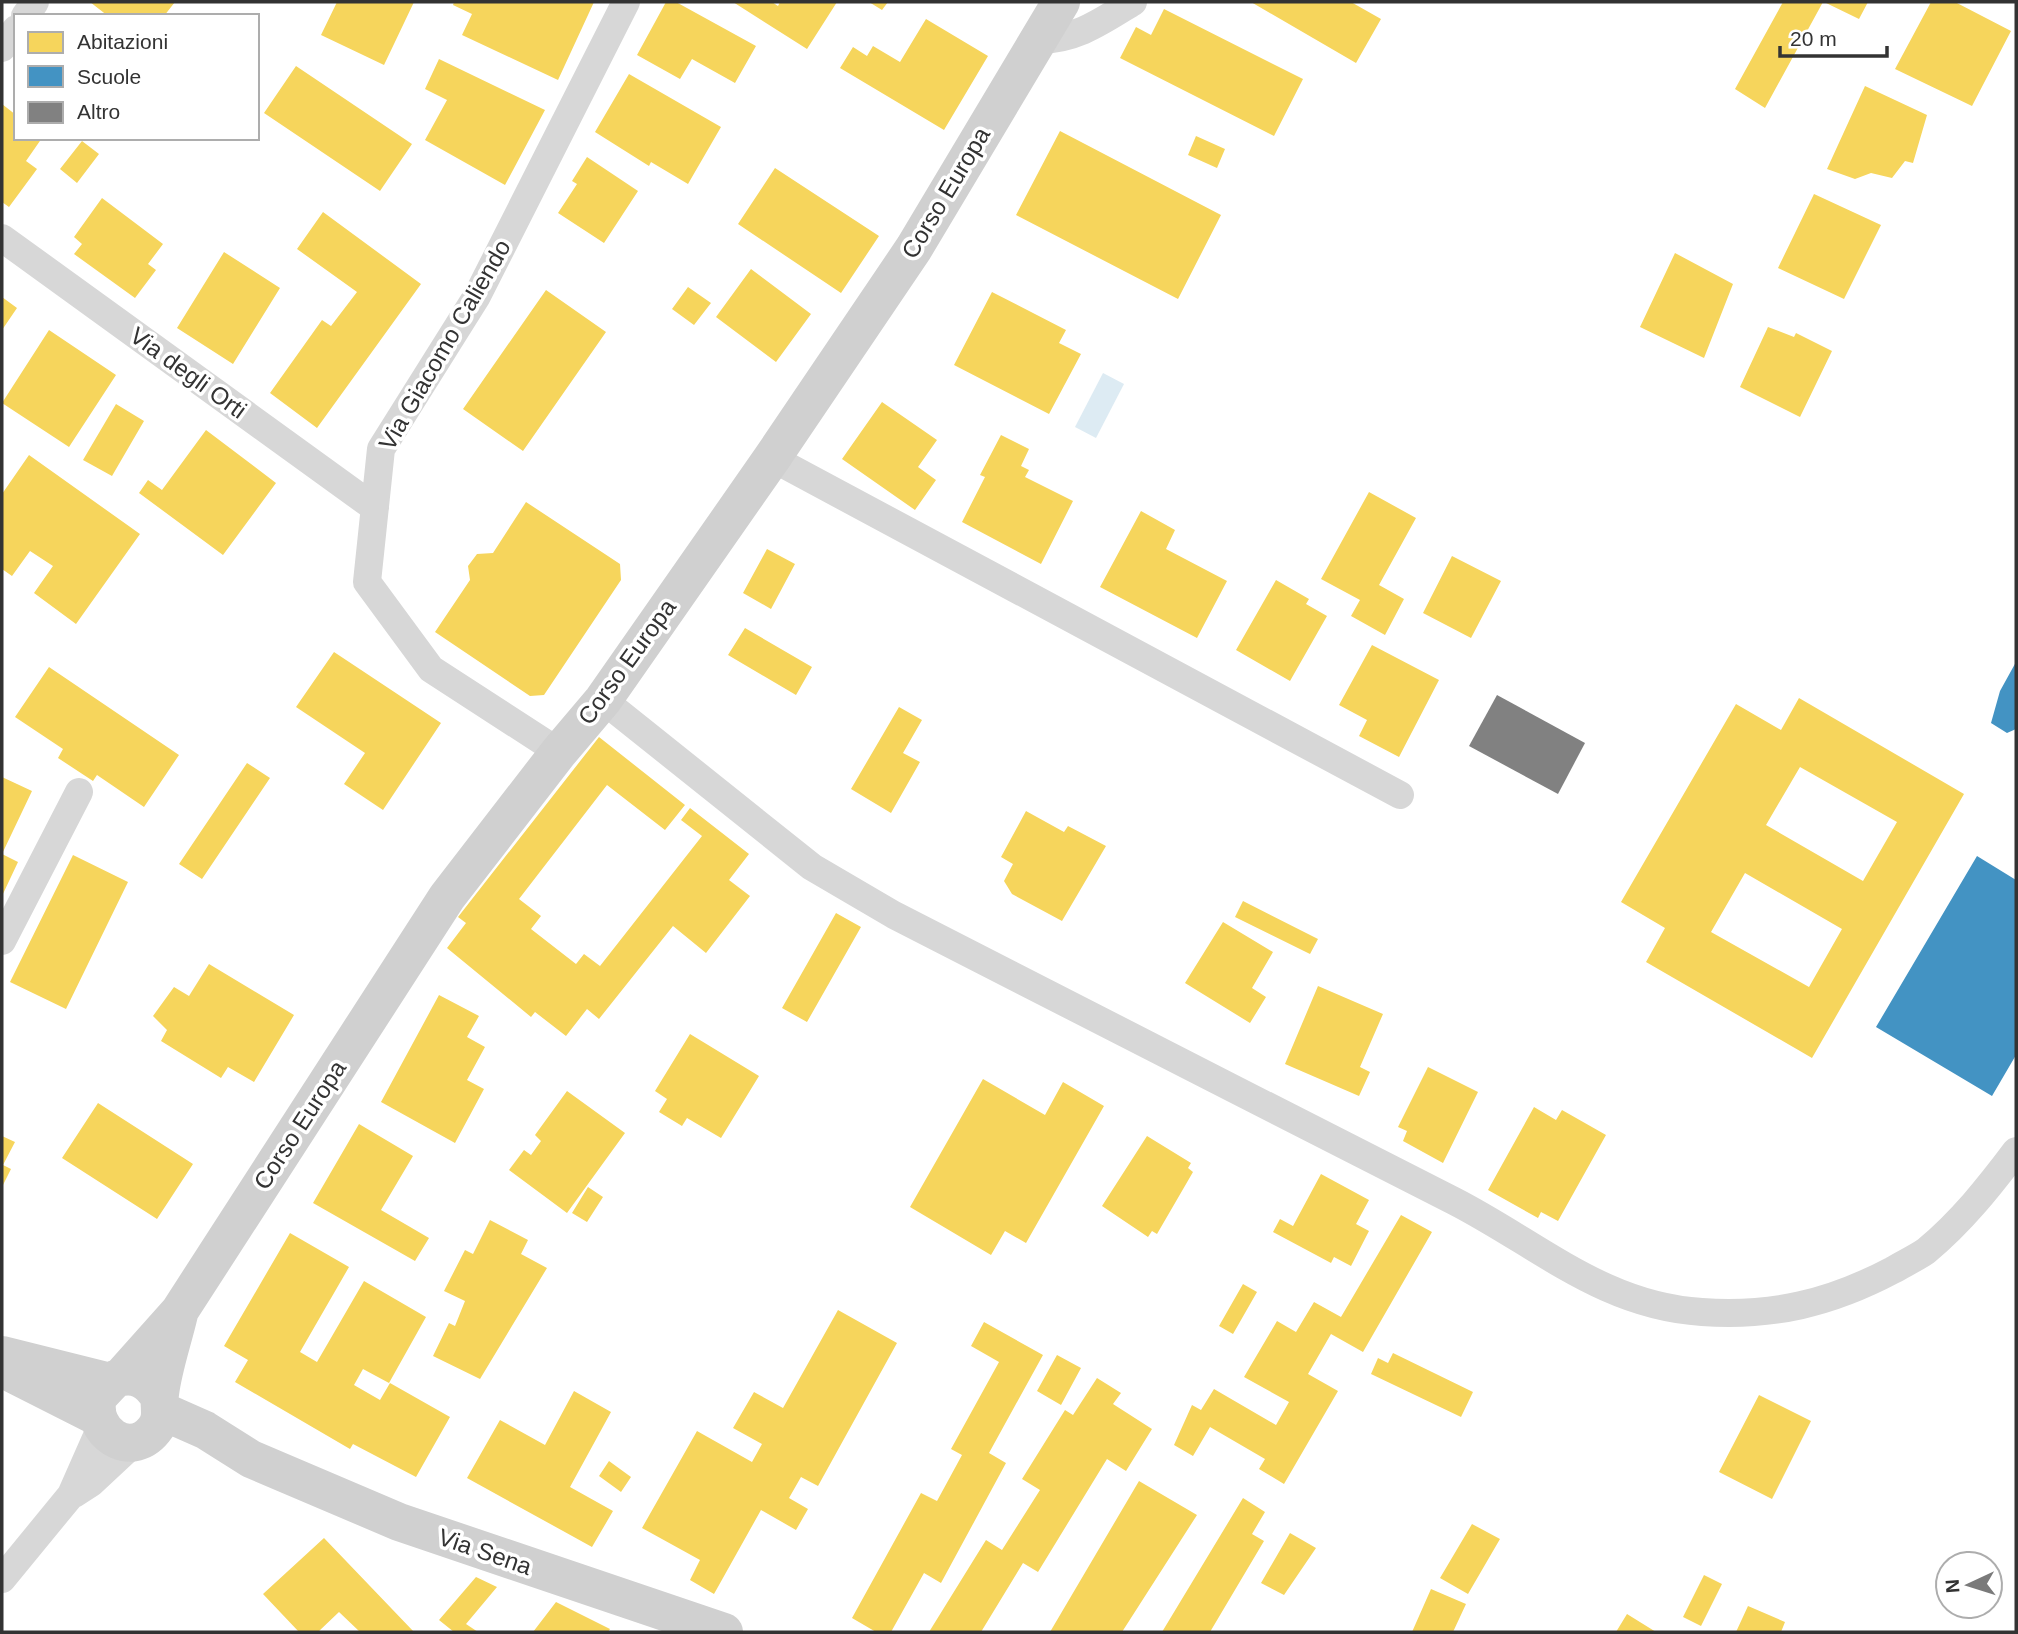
<svg xmlns="http://www.w3.org/2000/svg" width="2018" height="1634" viewBox="0 0 2018 1634" font-family="Arial,sans-serif">
	<style>
		.water { fill: #ddebf3 }
		.homes { fill: #f6d55c; fill-rule: evenodd }
		.schools { fill: #4393c3 }
		.building { fill: #818181 }
		.lines { fill: none; stroke-linecap: round; stroke-linejoin: round }
		.street { stroke: #d7d7d7; stroke-width: 28 }
		.secondary { stroke: #d0d0d0; stroke-width: 38 }
		.labels { text-anchor: middle; stroke-width: 7; stroke-linejoin: round; paint-order: stroke }
		.street-label { font-size: 24px; fill: #333; stroke: #fff }
	</style>
	<rect width="100%" height="100%" fill="#fff"/>
	<!-- water -->
	<path class="water" d="M1103 373 1124 384 1096 438 1075 427Z"/>
	<!-- homes -->
	<path class="homes" d="M90 2H175L164 16H108Z
		M337 2H414L384 65 321 35Z
		M454 2H594L558 80 462 35 472 14 453 5Z
		M666 2H676L756 46 735 83 692 59 680 79 637 55Z
		M733 2H772L778 6 780 2H837L807 49Z
		M869 2H888L882 10Z
		M1251 2H1351L1381 19 1356 63Z
		M1783 2H1823L1765 108 1735 89Z
		M1824 2H1868L1859 19Z
		M1931 2H1955L2011 31 1972 106 1895 69Z
		M1164 9 1303 79 1274 136 1120 58 1136 27 1151 35Z
		M926 19 988 56 944 130 840 68 853 47 867 56 873 46 900 62Z
		M439 59 545 110 505 185 425 140 447 100 425 89Z
		M296 66 412 144 380 191 264 113Z
		M629 74 721 127 688 184 651 162 649 166 595 132Z
		M1865 86 1927 115 1913 163 1905 161 1892 178 1871 173 1855 179 1827 169Z
		M2 104 16 115V138H42L26 161 37 169 9 207 2 202Z
		M1060 131 1221 215 1178 299 1016 215Z
		M1196 136 1225 149 1217 168 1188 155Z
		M82 141 99 154 77 183 60 169Z
		M587 157 638 191 604 243 558 213 577 184 572 181Z
		M775 168 879 236 841 293 738 224Z
		M1814 194 1881 225 1844 299 1778 268Z
		M102 198 163 244 148 264 156 270 135 298 74 254 82 244 74 237Z
		M323 212 421 284 317 428 270 393 322 320 331 326 357 292 297 249Z
		M224 252 280 288 233 364 177 328Z
		M1675 253 1733 284 1704 358 1640 327Z
		M751 269 811 314 776 362 716 317Z
		M688 287 711 303 694 325 672 309Z
		M546 290 606 332 523 451 463 409Z
		M992 292 1066 330 1059 343 1081 354 1049 414 954 365Z
		M2 297 17 308 2 330Z
		M1768 327 1794 337 1796 333 1832 351 1800 417 1740 387Z
		M49 330 116 375 69 447 2 403Z
		M882 402 937 440 918 467 936 480 915 510 842 459Z
		M116 404 144 421 112 476 83 460Z
		M206 430 276 483 223 555 139 493 148 480 162 490Z
		M1001 435 1029 449 1021 466 1029 470 1025 477 1073 501 1041 564 962 522 985 477 980 475Z
		M29 455 140 534 76 624 34 593 53 566 30 551 12 576 2 569V494Z
		M1369 492 1416 518 1379 585 1404 599 1385 635 1351 616 1360 600 1321 579Z
		M526 502 620 564 621 580 544 695 530 696 435 632 470 580 468 566 477 554 493 553Z
		M1141 511 1175 530 1166 549 1227 581 1197 638 1100 587Z
		M767 549 795 564 771 609 743 593Z
		M1452 556 1501 581 1471 638 1423 613Z
		M1276 580 1309 599 1306 604 1327 616 1290 681 1236 650Z
		M745 628 812 667 796 695 728 655Z
		M1372 645 1439 680 1399 757 1359 736 1367 720 1339 705Z
		M334 652 441 723 383 810 344 784 365 753 296 707Z
		M49 667 179 755 144 807 97 775 93 781 58 758 63 749 15 717Z
		M1799 698 1964 794 1812 1058 1646 962 1665 928 1621 902 1736 704 1781 730ZM1800 767 1897 822 1863 881 1766 825ZM1745 873 1842 929 1809 987 1711 932Z
		M899 707 922 720 903 753 920 762 891 813 851 789Z
		M599 737 685 805 665 830 607 785 519 899 541 916 531 929 576 964 584 954 600 966 702 836 681 820 690 808 749 854 729 880 750 896 706 953 673 926 599 1019 587 1009 566 1036 535 1012 531 1017 447 948 466 923 458 917Z
		M247 763 270 778 202 879 179 864Z
		M2 777 32 791 2 854 18 862 2 896Z
		M1026 811 1064 832 1068 826 1106 846 1062 921 1012 894 1004 881 1013 864 1001 857Z
		M73 855 128 882 66 1009 10 982Z
		M1243 901 1318 939 1310 954 1235 917Z
		M836 913 861 927 807 1022 782 1008Z
		M1223 922 1273 952 1252 988 1266 997 1250 1023 1185 983Z
		M209 964 294 1015 254 1082 228 1067 221 1078 161 1041 167 1030 153 1016 174 987 189 996Z
		M1318 986 1383 1014 1360 1067 1370 1072 1359 1096 1285 1064Z
		M439 995 479 1016 467 1037 485 1047 467 1080 484 1089 455 1143 381 1102Z
		M690 1034 759 1076 721 1138 687 1118 682 1126 659 1112 667 1099 655 1091Z
		M1428 1067 1478 1092 1443 1163 1403 1141 1407 1131 1398 1127Z
		M983 1079 1045 1115 1063 1082 1104 1106 1026 1243 1005 1231 991 1255 910 1207Z
		M567 1091 625 1133 567 1213 509 1170 524 1150 531 1155 541 1141 535 1135Z
		M98 1103 193 1164 157 1219 62 1158Z
		M1534 1107 1556 1120 1562 1110 1606 1135 1558 1221 1541 1212 1538 1218 1488 1190Z
		M359 1124 413 1156 381 1210 429 1238 415 1261 313 1203Z
		M2 1136 15 1142 3 1165 11 1169 2 1187Z
		M1147 1136 1191 1163 1188 1168 1193 1172 1157 1234 1152 1231 1148 1237 1102 1206Z
		M1321 1174 1369 1200 1356 1224 1369 1231 1351 1266 1334 1257 1331 1263 1273 1232 1280 1219 1293 1226Z
		M588 1187 603 1197 587 1222 572 1213Z
		M1401 1215 1432 1232 1363 1352 1331 1334 1308 1374 1338 1391 1284 1484 1259 1469 1265 1459 1210 1427 1193 1456 1174 1445 1192 1405 1201 1410 1214 1389 1276 1425 1289 1402 1244 1377 1277 1321 1296 1332 1314 1302 1341 1317Z
		M490 1220 528 1240 521 1254 547 1268 480 1379 433 1356 449 1323 455 1326 465 1301 444 1291 465 1250 473 1254Z
		M290 1233 349 1267 300 1352 317 1362 364 1281 426 1317 389 1383 363 1369 354 1385 380 1400 390 1383 450 1417 416 1477 353 1444 350 1449 235 1382 248 1360 224 1346Z
		M1243 1284 1257 1292 1233 1334 1219 1326Z
		M838 1310 897 1343 818 1486 801 1477 789 1498 808 1509 796 1530 761 1510 714 1594 690 1580 700 1560 642 1528 697 1431 752 1462 762 1444 733 1428 754 1392 783 1408Z
		M984 1322 1043 1355 989 1453 1006 1463 941 1583 924 1573 891 1632H876L852 1618 921 1493 937 1501 962 1455 951 1449 999 1362 971 1346Z
		M1393 1353 1473 1392 1461 1417 1371 1374 1378 1358 1388 1363Z
		M1057 1355 1081 1368 1061 1405 1037 1391Z
		M1097 1378 1121 1393 1113 1404 1152 1429 1126 1471 1107 1459 1038 1572 1023 1563 981 1632H929L986 1540 1002 1550 1040 1490 1022 1479 1065 1410 1073 1415Z
		M574 1391 611 1412 570 1487 613 1511 592 1547 467 1478 500 1420 545 1445Z
		M1759 1395 1811 1421 1772 1499 1719 1472Z
		M609 1461 631 1477 621 1492 599 1476Z
		M1139 1481 1197 1515 1122 1632H1050Z
		M1243 1498 1265 1512 1252 1534 1264 1541 1210 1632H1162Z
		M1472 1524 1500 1539 1468 1594 1440 1578Z
		M1290 1533 1316 1548 1284 1595 1261 1583Z
		M324 1538 414 1632H360L339 1612 318 1632H299L263 1594Z
		M1704 1575 1722 1584 1701 1626 1683 1617Z
		M476 1577 497 1587 466 1624 478 1632H454L439 1620Z
		M1431 1589 1466 1604 1453 1632H1412Z
		M556 1602 610 1629 608 1632H533Z
		M1748 1606 1785 1622 1781 1632H1736Z
		M1627 1614 1656 1632H1616Z"/>
	<!-- schools -->
	<path class="schools" d="M2016 662V729L2007 733 1991 723 2000 691Z
		M1977 856 2016 880V1055L1992 1096 1876 1027Z"/>
	<!-- building -->
	<path class="building" d="M1497 695 1585 743 1558 794 1469 746Z"/>
	<g class="lines">
		<!-- street -->
		<path class="street" d="M25 16 35 2
			M1038 40C1076 40 1102 21 1133 2
			M2 48 16 29
			M2 238 375 508
			M772 458 1400 795
			M603 700 812 867 894 915C1081 1011 1267 1106 1454 1201 1538 1244 1603 1306 1702 1312 1772 1317 1831 1303 1893 1270 1903 1264 1916 1258 1926 1251 1961 1222 1989 1187 2016 1151
			M559 752 431 669 367 582 381 449 477 296 626 2
			M2 941 79 792
			M74 1494 91 1483 135 1442
			M2 1579 71 1495 101 1427"/>
		<!-- secondary -->
		<path class="secondary" d="M2 1355 110 1382
			M13 1374 96 1416
			M121 1377 179 1312 447 897 559 752 603 700 772 458 914 248 1061 2
			M159 1397C149 1380 134 1372 115 1379L98 1397C89 1432 130 1460 154 1430 164 1418 158 1407 160 1394 163 1368 173 1340 179 1314
			M162 1411 205 1430 251 1459 399 1522 724 1632"/>
	</g>
	<g class="labels">
		<!-- street labels -->
		<g class="street-label">
			<text transform="translate(946 193) rotate(-59)" y="8">Corso Europa</text>
			<text transform="translate(445 345) rotate(-60)" y="8">Via Giacomo Caliendo</text>
			<text transform="translate(188 373) rotate(36)" y="8">Via degli Orti</text>
			<text transform="translate(627 662) rotate(-54)" y="8">Corso Europa</text>
			<text transform="translate(300 1125) rotate(-57)" y="8">Corso Europa</text>
			<text transform="translate(485 1552) rotate(19)" y="8">Via Sena</text>
		</g>
	</g>
	<!-- border -->
	<rect width="2018" height="1634" fill="none" stroke="#333333" stroke-width="7"/>
	<!-- legend -->
	<rect x="14" y="14" width="245" height="126" fill="#ffffff" stroke="#adadad" stroke-width="2"/>
	<rect x="28" y="32" width="35" height="21" fill="#f6d55c" stroke="#adadad" stroke-width="2"/>
	<text x="77" y="49" font-size="21" fill="#333333">Abitazioni</text>
	<rect x="28" y="66" width="35" height="21" fill="#4393c3" stroke="#adadad" stroke-width="2"/>
	<text x="77" y="84" font-size="21" fill="#333333">Scuole</text>
	<rect x="28" y="102" width="35" height="21" fill="#818181" stroke="#adadad" stroke-width="2"/>
	<text x="77" y="119" font-size="21" fill="#333333">Altro</text>
	<!-- north arrow -->
	<g transform="translate(1969 1585) rotate(266)"><circle r="33" fill="#ffffff" stroke="#adadad" stroke-width="2"/>
	<path d="M0-5L12 26L0 18L-12 26Z" fill="#7a7a7a"/>
	<text y="-10" font-size="19" font-weight="bold" text-anchor="middle" fill="#333333">N</text>
	</g>
	<!-- scale -->
	<path d="M1780 46v10h107v-10" fill="none" stroke="#333333" stroke-width="3.5"/>
	<text x="1790" y="46" font-size="21" fill="#333333" stroke="#ffffff" stroke-width="5" paint-order="stroke">20 m</text>
</svg>
